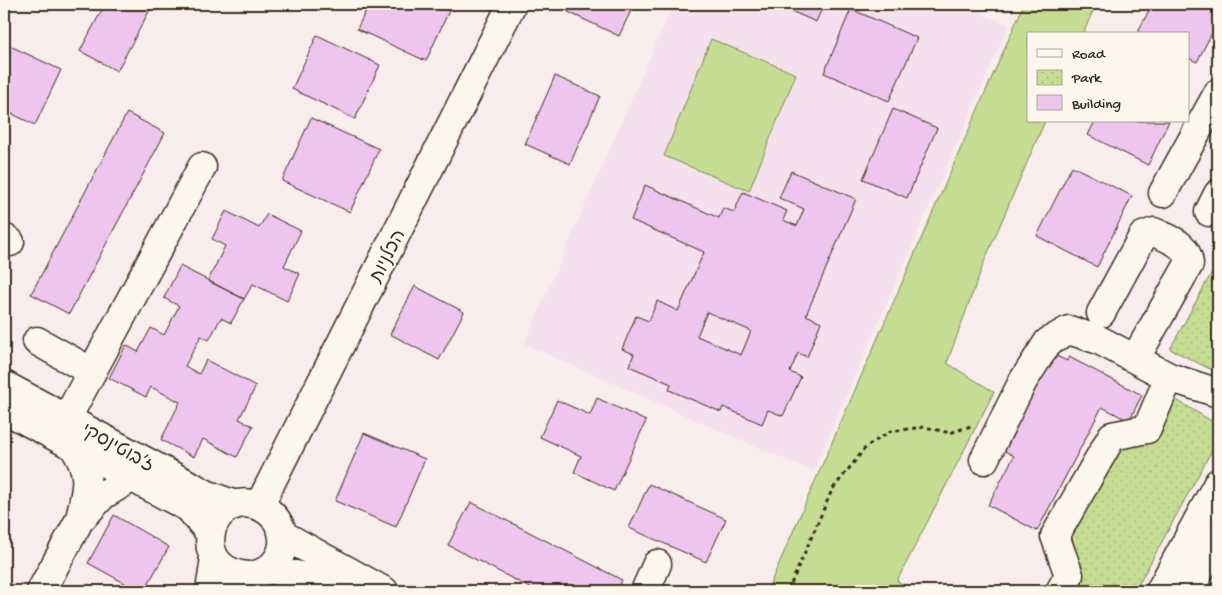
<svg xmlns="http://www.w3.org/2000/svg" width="1222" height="595" viewBox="0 0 1222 595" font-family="'Gochi Hand','Playpen Sans Hebrew',sans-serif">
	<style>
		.built { fill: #f5e1ed }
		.green { fill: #c4dd93; stroke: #808458 }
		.park { fill: url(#park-dots); stroke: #808458 }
		.building { fill: #edc5ee; stroke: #3b2a1e; fill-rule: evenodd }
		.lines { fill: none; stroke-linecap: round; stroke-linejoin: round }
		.minor-casing { stroke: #3b2a1e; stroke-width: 31 }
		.path { stroke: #3b2a1e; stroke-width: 3; stroke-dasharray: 4 4; stroke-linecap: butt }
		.minor { stroke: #fbf7ec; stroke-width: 28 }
		.labels { text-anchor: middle; stroke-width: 4; stroke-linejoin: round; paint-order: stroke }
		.street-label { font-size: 19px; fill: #3b2a1e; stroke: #fbf7ec }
	</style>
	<defs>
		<pattern id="park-dots" width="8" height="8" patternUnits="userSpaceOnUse" patternTransform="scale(1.25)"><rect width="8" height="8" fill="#c4dd93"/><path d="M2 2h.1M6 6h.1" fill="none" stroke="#a9be7e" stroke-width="1.8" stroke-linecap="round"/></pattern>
	</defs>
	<rect width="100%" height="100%" fill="#f8edec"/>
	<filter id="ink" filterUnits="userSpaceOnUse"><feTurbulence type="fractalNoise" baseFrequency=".02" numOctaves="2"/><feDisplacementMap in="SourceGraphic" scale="10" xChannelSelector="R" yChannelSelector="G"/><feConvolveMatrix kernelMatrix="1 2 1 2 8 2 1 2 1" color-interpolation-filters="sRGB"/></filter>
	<g filter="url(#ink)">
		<!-- built -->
		<path class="built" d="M673 4H961L1009 25 813 472 524 344Z"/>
		<!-- green -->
		<path class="green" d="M1024 4H1096L1083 34H1028V121H1045L984 262 947 363 994 392 897 581 915 591H767Z
			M711 39 796 74 749 191 664 156Z"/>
		<!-- park -->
		<path class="park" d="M1218 261V373L1170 349Z
			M1175 399 1218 425V439L1135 591H1072L1081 572 1071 534 1118 450 1150 442Z"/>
		<!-- building -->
		<path class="building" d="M105 4H153L117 71 80 51Z
			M369 4H452L426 61 357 29Z
			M572 4H634L619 36 568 12Z
			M775 4H824L816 22Z
			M1152 4H1218V21L1197 62 1188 58V34H1141L1138 32Z
			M851 9 917 38 889 101 824 73Z
			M317 35 380 65 355 119 292 89Z
			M4 43 61 70 35 125 4 110Z
			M555 76 600 96 570 164 525 144Z
			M893 109 937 128 907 198 863 179Z
			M127 113 165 133 69 314 31 294Z
			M311 118 379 149 350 212 282 181Z
			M1095 121H1169L1148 165 1088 135Z
			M1072 166 1132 196 1097 267 1037 236Z
			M791 171 856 199 806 315 821 322 807 357 798 353 790 372 801 377 783 416 768 410 762 424 723 407 721 412 669 390 671 384 629 366 634 354 622 349 636 316 649 321 657 301 678 311 704 252 631 220 645 185 719 218 723 208 734 212 743 192 787 211 783 220 797 226 804 209 779 198ZM707 312 751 331 741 355 697 336Z
			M226 211 259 228 267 214 301 231 284 266 300 274 287 301 253 284 244 299 208 281 225 246 212 239Z
			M180 266 244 299 231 323 221 318 209 340 201 336 185 366 199 374 206 360 256 386 239 419 253 426 237 457 203 439 194 457 161 440 180 402 151 387 146 397 109 378 126 345 138 352 151 328 164 335 179 306 164 298Z
			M415 286 464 312 439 360 390 334Z
			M1052 354 1067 361 1069 357 1142 395 1129 421 1102 407 1037 531 988 505 1014 456 1003 450Z
			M597 398 646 421 614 491 574 472 581 456 540 437 557 400 590 415Z
			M364 433 425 459 396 527 335 501Z
			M649 484 726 519 706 562 629 528Z
			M471 502 622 580 617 591H536L448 545Z
			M114 515 169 547 144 591H139L88 563Z"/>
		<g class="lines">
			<!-- minor casing -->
			<g class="minor-casing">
				<path id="minor" d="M1163 193 1218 93
					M1209 212 1218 194
					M4 238 10 242
					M1101 313 1143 236 1154 232C1171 240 1187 243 1189 264L1135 359
					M37 341 92 372
					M4 385 206 494 235 505
					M4 409 189 508 210 533
					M67 418 202 167
					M74 447C93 477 86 487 80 519
					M984 460 1023 381 1048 342 1069 330 1099 340 1169 377 1218 393
					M259 506 512 4
					M283 535 384 591
					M269 569 317 580 346 591
					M41 591 79 521 103 495 133 477
					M210 591 215 558
					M231 591C238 586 245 579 253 576 260 573 267 572 273 565 294 543 280 510 252 504 204 495 189 576 252 576
					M645 591 657 564
					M1060 591 1069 575 1055 536 1112 436 1147 429 1169 377
					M1160 591 1218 483
					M1189 591 1218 537"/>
			</g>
			<!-- path -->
			<path class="path" d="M788 591 832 490 866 447 891 431 925 427 950 433 974 425"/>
			<!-- minor -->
			<use href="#minor" class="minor"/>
		</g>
	</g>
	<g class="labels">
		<!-- street labels -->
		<g class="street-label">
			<text transform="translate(386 255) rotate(-63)" y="7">הכלניות</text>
			<text transform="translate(119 446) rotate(29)" y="7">ז׳בוטינסקי</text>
		</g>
	</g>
	<!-- margin -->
	<rect width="1222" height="595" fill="none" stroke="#fbf7ec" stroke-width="20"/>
	<rect x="10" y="10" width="1202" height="575" fill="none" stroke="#3b2a1e" stroke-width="2" filter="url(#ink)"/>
	<!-- legend -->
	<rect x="1027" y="32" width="162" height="90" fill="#fbf7ec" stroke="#aea59a"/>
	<rect x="1037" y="49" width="25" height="8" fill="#fbf7ec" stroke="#aea59a"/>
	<text x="1072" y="58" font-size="15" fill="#3b2a1e">Road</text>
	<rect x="1037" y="70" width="25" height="15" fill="url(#park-dots)" stroke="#aea59a"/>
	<text x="1072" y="82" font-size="15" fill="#3b2a1e">Park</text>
	<rect x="1037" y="95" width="25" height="15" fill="#edc5ee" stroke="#aea59a"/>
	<text x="1072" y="108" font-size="15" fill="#3b2a1e">Building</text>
</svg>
